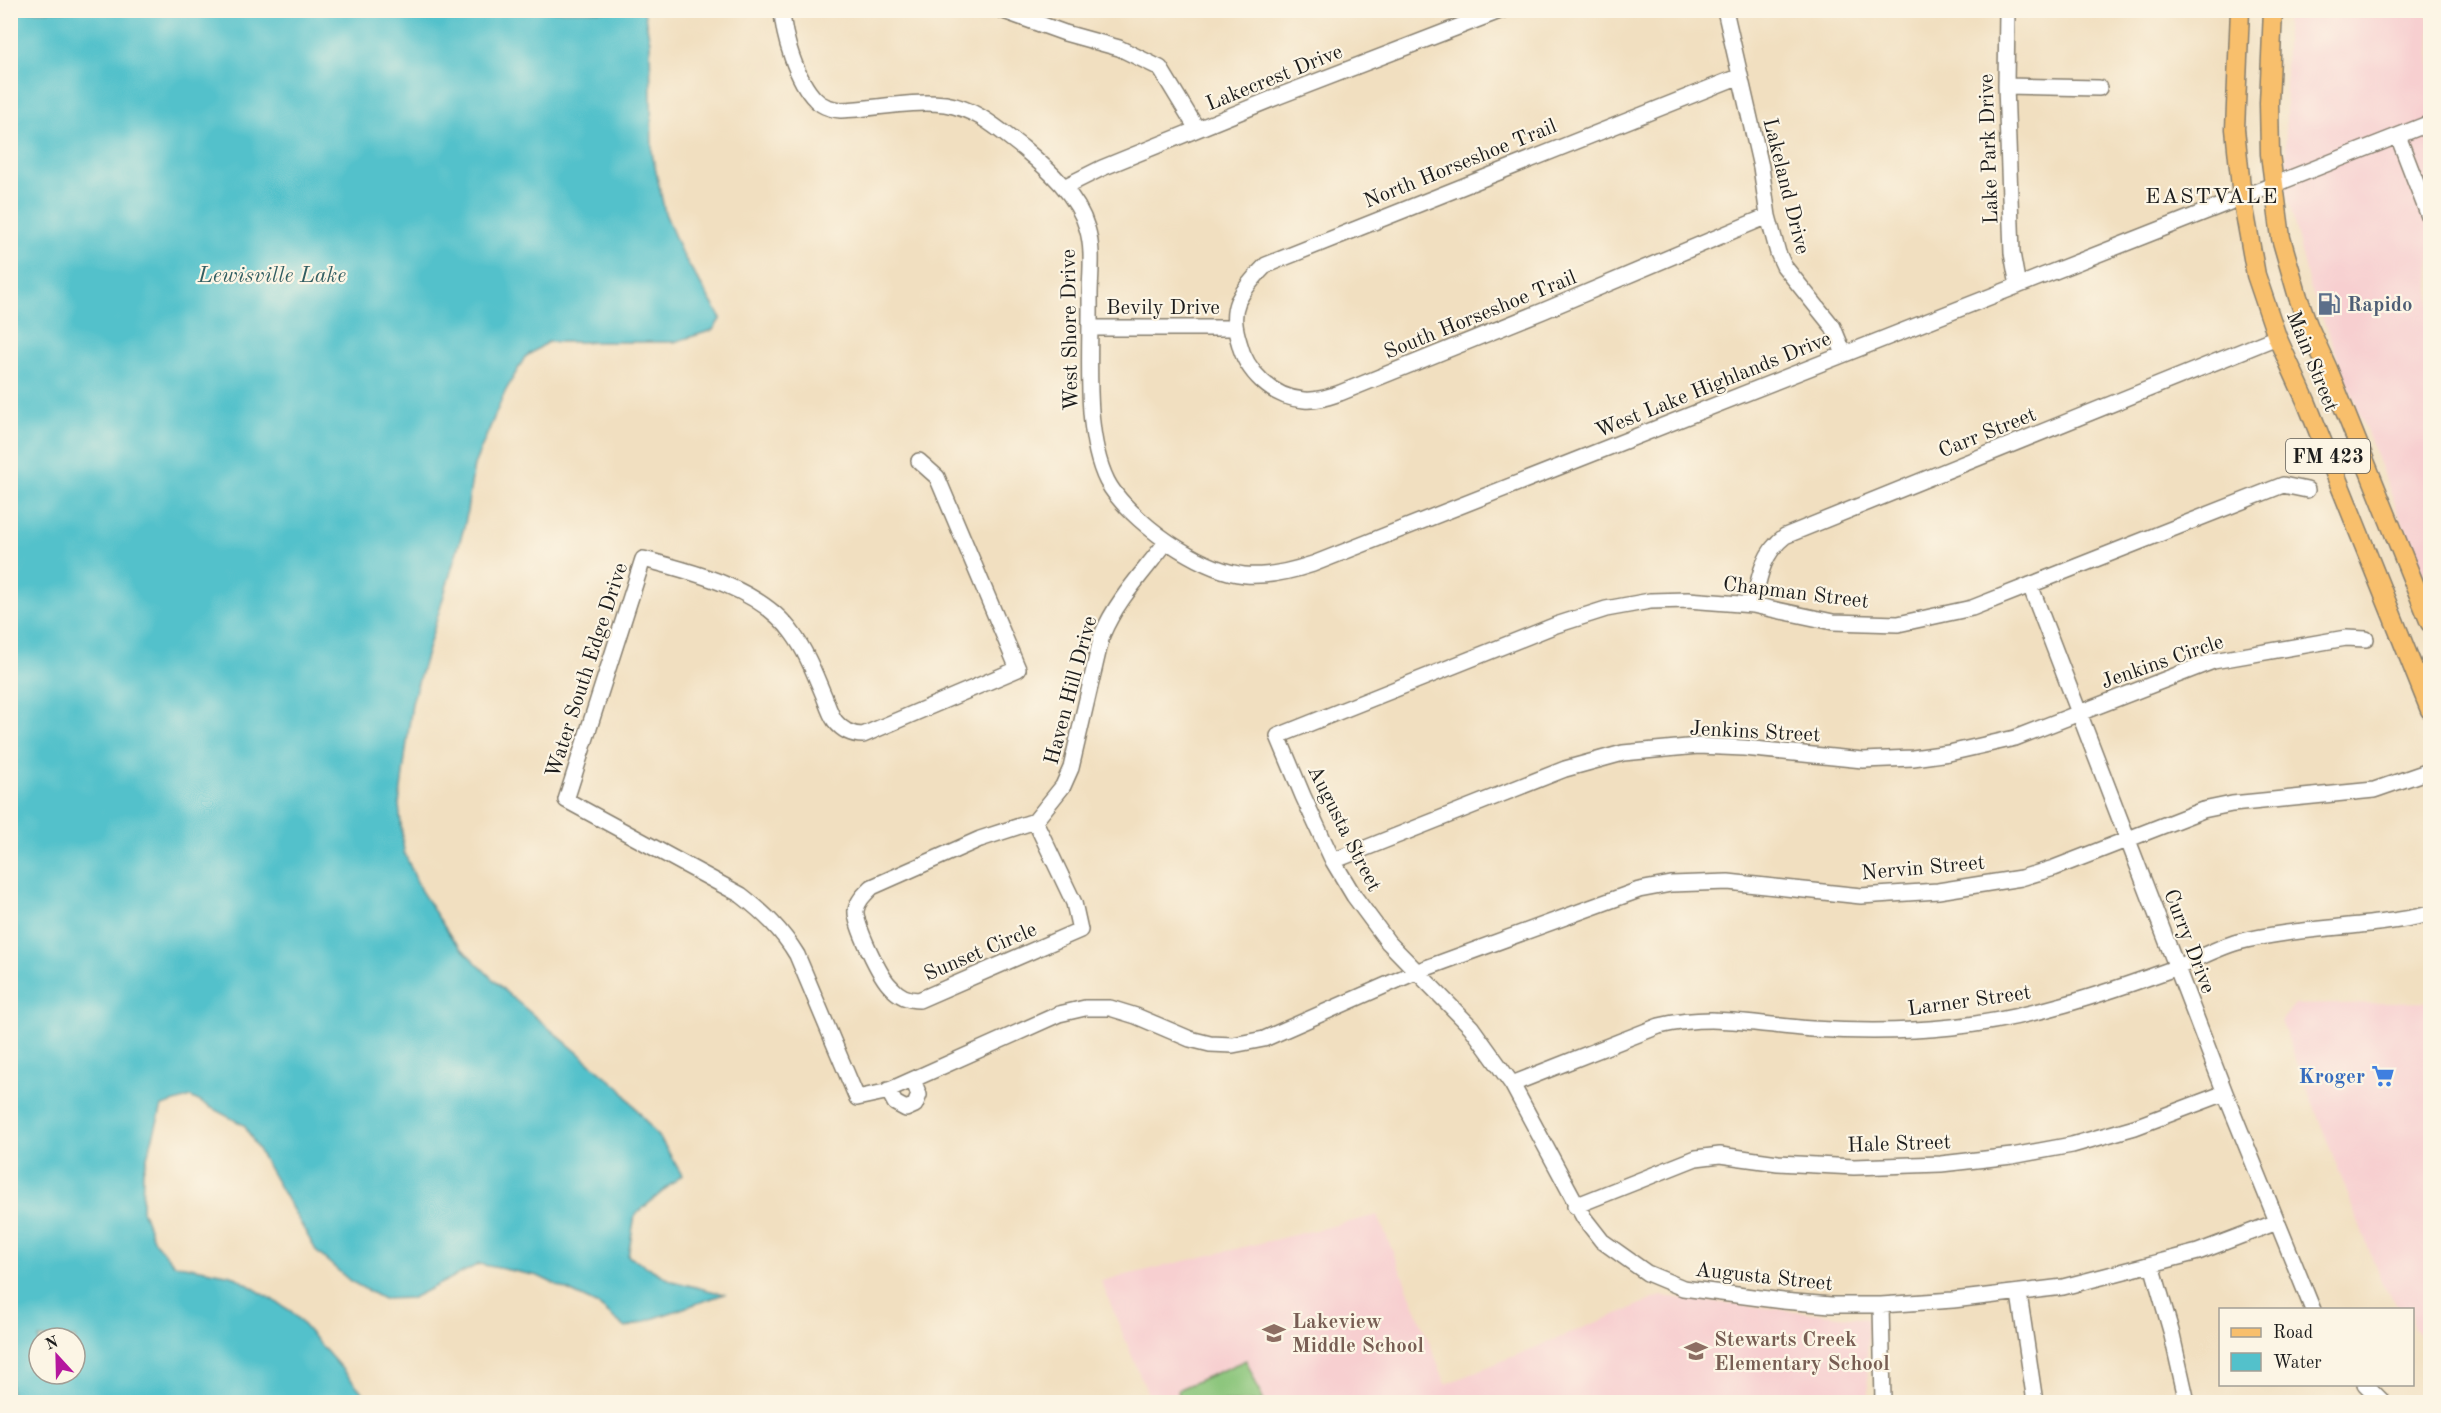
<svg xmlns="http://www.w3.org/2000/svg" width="2441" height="1413" viewBox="0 0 2441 1413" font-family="'Old Standard TT',serif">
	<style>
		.built { fill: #f7cfd0 }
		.green { fill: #8ac57a; stroke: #53704b; stroke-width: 1.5 }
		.water { fill: #53c1cb; stroke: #386e74; stroke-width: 1.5; fill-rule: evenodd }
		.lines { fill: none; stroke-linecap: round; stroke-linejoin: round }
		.minor-casing { stroke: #867e6e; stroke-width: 18 }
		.major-casing { stroke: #867e6e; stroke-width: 21 }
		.minor { stroke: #fff; stroke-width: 15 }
		.major { stroke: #f8bf6c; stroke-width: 18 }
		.labels { text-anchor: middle; stroke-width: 4.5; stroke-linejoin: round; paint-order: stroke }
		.shield { fill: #fcf5e5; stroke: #5f5d58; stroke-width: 1.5 }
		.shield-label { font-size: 20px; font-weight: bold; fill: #1c1c1c }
		.street-label { font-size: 21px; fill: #1c1c1c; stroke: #fcf5e5 }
		.service-label { font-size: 21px; font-weight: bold; fill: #4e5e75; stroke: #fcf5e5; text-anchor: start }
		.shop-label { font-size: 21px; font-weight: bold; fill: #366cbe; stroke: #fcf5e5; text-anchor: end }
		.education-label { font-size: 21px; font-weight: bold; fill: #785e54; stroke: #fcf5e5; text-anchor: start }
		.neighbourhood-label { font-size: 22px; letter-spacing: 1.5px; fill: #1c1c1c; stroke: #fcf5e5 }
		.water-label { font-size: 22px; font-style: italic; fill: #325e62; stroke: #fcf5e5 }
	</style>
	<rect width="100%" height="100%" fill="#fcf5e5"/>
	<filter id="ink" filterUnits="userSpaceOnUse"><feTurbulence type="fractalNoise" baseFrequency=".0167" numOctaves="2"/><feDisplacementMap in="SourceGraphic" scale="12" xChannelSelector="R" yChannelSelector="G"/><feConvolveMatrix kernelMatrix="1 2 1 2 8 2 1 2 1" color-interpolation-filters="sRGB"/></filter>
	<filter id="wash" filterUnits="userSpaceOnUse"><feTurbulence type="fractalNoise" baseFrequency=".008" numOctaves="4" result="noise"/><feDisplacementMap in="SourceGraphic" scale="24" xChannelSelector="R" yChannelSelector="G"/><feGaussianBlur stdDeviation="1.35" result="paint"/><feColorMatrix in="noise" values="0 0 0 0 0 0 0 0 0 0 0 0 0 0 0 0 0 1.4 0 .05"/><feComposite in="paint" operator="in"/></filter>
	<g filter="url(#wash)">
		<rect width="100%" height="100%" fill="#f1dfc0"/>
		<!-- built -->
		<path class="built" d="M2286 11H2425L2430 25V594L2309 284 2286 190Z
			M2430 1002V1345L2413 1328 2412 1310 2400 1309 2382 1283 2281 1021 2295 1005Z
			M1378 1215 1446 1384 1661 1296 1867 1319 1868 1402H1151L1101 1281Z"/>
		<!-- green -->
		<path class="green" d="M1246 1360 1264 1402H1182L1177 1390Z"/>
		<!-- water -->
		<path class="water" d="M10 11H644L650 42 652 153 665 213 681 252 721 318 713 330 674 342H548L525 357 505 392 474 465 465 524 412 703 399 805 404 852 421 891 453 940 507 993 620 1088 663 1143 682 1175 635 1215 628 1256 672 1281 724 1294 626 1328 598 1305 538 1276 479 1264 412 1298 383 1299 350 1281 317 1252 244 1125 191 1097 162 1106 143 1171 142 1210 154 1241 174 1264 232 1275 291 1311 371 1402H11ZM39 1338H75V1374H39Z"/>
	</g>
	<g filter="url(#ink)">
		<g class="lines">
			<!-- minor casing -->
			<g class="minor-casing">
				<path id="minor" d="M782 10C783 36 797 81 815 99 821 106 831 109 841 110 875 109 910 100 945 104 977 109 998 129 1023 148 1048 169 1078 196 1087 228 1094 250 1090 275 1090 296 1091 351 1083 433 1107 481 1120 506 1156 535 1179 549 1229 580 1258 582 1313 564L2430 123
					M1001 10 1065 33 1119 48 1160 68 1197 129
					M1725 10 1761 167 1768 216 1778 253 1784 266 1833 327 1844 354
					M2007 10 2006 86 2012 253 2018 286
					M1740 76 1266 265C1255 276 1245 287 1238 301 1232 315 1235 329 1239 342 1246 372 1273 398 1304 400 1317 401 1328 397 1340 393L1543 311 1768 216
					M2006 86 2099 88
					M2398 136 2430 219
					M1064 187 1102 168 1279 96 1502 10
					M1091 328H1235
					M919 461 937 477 1018 669 863 735C852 735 842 730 835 721 830 714 827 704 824 696 815 675 807 653 793 634 762 589 694 572 643 559L566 800 741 895C764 913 782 930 797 955L857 1098 885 1092 1059 1014 1085 1008H1110L1136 1016 1190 1039 1210 1044 1233 1045 1264 1039 1418 971 1639 890 1671 884 1728 882 1861 896 1938 891 2021 878 2054 868 2203 810 2232 804 2374 790 2429 771
					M2030 585 2225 1093 2313 1310
					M1753 605C1759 578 1762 554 1785 536L2277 337
					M1035 821 1074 903 1080 930 919 1000C907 1000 899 996 891 987 880 977 854 923 856 910 858 900 865 894 872 887L980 839Z
					M1035 821 1063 786 1071 768 1102 635C1117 599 1144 572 1167 541
					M1333 861 1565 769 1623 753 1698 746 1744 748 1863 760 1913 758 1949 753 2015 738 2213 661 2346 638 2366 639
					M1512 1084 1659 1026C1714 1013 1758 1025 1812 1029 1859 1032 1906 1032 1952 1027 2029 1019 2103 994 2175 968 2196 960 2216 948 2238 942 2301 926 2367 929 2430 914
					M888 1090 895 1103 906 1109 915 1105 919 1095 913 1080
					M1575 1206 1696 1158 1720 1155 1778 1163 1854 1167 1941 1164 2012 1156 2072 1145 2135 1127 2225 1093
					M2277 1222 2198 1252 2063 1287 1953 1300 1881 1305H1831L1783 1301 1683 1288 1647 1273 1602 1241 1584 1218 1512 1084 1471 1027 1388 942 1354 896 1333 861 1303 796 1278 736 1556 625 1606 609 1650 601 1688 600 1753 605 1833 622 1898 624 1972 608 2283 485 2307 490
					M2152 1265 2171 1331 2187 1402
					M2019 1294 2035 1402
					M1881 1305 1883 1402
					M2365 1384 2383 1402"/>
			</g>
			<!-- major casing -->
			<g class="major-casing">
				<path id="major" d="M2240 10 2235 129 2242 197 2256 275 2277 337 2306 401 2430 710
					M2273 10 2269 103 2270 154 2281 238 2298 297 2308 325 2328 369 2430 623"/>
			</g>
			<!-- minor -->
			<use href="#minor" class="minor"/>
			<!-- major -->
			<use href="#major" class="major"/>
		</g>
	</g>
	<!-- icons -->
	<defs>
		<g id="fuel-bare" transform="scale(1.8)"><path d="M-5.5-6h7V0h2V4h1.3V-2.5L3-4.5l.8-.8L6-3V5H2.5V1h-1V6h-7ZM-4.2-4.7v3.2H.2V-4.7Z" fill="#5c6f8a" stroke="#fcf5e5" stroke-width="2.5" paint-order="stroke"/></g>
		<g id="supermarket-bare" transform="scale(1.8)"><path d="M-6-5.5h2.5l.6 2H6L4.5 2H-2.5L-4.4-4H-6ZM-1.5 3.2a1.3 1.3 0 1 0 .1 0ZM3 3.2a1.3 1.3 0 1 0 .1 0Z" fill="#3f7fe0" stroke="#fcf5e5" stroke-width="2.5" paint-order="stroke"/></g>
		<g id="school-bare" transform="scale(1.8)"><path d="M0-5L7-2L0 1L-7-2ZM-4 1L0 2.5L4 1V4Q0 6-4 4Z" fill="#8d6e63" stroke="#fcf5e5" stroke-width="2.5" paint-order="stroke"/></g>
	</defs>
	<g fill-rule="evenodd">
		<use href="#fuel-bare" x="2329" y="304"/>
		<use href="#supermarket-bare" x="2383" y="1076"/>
		<use href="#school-bare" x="1274" y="1333"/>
		<use href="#school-bare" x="1696" y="1351"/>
	</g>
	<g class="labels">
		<!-- shield labels -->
		<rect class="shield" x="2286" y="439" width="84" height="34" rx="4.5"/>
		<g class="shield-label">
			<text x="2328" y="463">FM 423</text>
		</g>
		<!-- street labels -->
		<g class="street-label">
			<text transform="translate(1274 77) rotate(-22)" y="7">Lakecrest Drive</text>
			<text transform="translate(1988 149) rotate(-92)" y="7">Lake Park Drive</text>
			<text transform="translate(1460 163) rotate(-22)" y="7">North Horseshoe Trail</text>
			<text transform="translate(1787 186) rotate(76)" y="7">Lakeland Drive</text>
			<text x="1163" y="314">Bevily Drive</text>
			<text transform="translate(1480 314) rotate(-22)" y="7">South Horseshoe Trail</text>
			<text transform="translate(1069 330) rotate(-91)" y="7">West Shore Drive</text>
			<text transform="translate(2313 361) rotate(68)" y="7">Main Street</text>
			<text transform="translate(1713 384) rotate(-22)" y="7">West Lake Highlands Drive</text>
			<text transform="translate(1987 432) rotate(-22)" y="7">Carr Street</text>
			<text transform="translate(1796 592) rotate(7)" y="7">Chapman Street</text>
			<text transform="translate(2162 661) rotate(-19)" y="7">Jenkins Circle</text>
			<text transform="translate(586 670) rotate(-72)" y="7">Water South Edge Drive</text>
			<text transform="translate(1070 690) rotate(-75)" y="7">Haven Hill Drive</text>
			<text transform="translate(1755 731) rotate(3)" y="7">Jenkins Street</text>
			<text transform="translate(1345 828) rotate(63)" y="7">Augusta Street</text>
			<text transform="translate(1923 867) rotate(-5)" y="7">Nervin Street</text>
			<text transform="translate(2190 941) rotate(69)" y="7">Curry Drive</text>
			<text transform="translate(980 951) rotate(-23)" y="7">Sunset Circle</text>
			<text transform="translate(1969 1000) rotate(-8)" y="7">Larner Street</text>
			<text transform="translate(1899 1143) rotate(-2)" y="7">Hale Street</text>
			<text transform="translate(1764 1276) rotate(6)" y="7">Augusta Street</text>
		</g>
		<!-- service labels -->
		<g class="service-label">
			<text x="2347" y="311">Rapido</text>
		</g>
		<!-- shop labels -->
		<g class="shop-label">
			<text x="2365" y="1083">Kroger</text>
		</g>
		<!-- education labels -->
		<g class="education-label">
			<text x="1292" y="1328">Lakeview<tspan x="1292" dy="24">Middle School</tspan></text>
			<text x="1714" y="1346">Stewarts Creek<tspan x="1714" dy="24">Elementary School</tspan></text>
		</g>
		<!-- neighbourhood labels -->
		<g class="neighbourhood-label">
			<text x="2212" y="203">EASTVALE</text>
		</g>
		<!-- water labels -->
		<g class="water-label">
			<text x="272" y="282">Lewisville Lake</text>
		</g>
	</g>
	<!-- margin -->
	<rect width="2441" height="1413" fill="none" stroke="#fcf5e5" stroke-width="36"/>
	<!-- legend -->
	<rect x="2219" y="1308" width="195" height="78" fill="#fcf5e5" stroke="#a29e95" stroke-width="1.5"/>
	<rect x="2231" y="1328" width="30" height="9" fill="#f8bf6c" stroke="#a29e95" stroke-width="1.5"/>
	<text x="2273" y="1338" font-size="18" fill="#1c1c1c">Road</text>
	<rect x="2231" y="1353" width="30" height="18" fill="#53c1cb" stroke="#a29e95" stroke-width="1.5"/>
	<text x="2273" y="1368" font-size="18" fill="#1c1c1c">Water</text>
	<!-- north arrow -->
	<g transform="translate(57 1356) rotate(338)"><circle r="28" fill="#fcf5e5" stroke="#a29e95" stroke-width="1.5"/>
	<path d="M0-4.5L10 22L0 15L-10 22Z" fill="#b5179e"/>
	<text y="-9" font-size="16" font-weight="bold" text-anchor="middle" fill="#1c1c1c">N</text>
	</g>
</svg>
